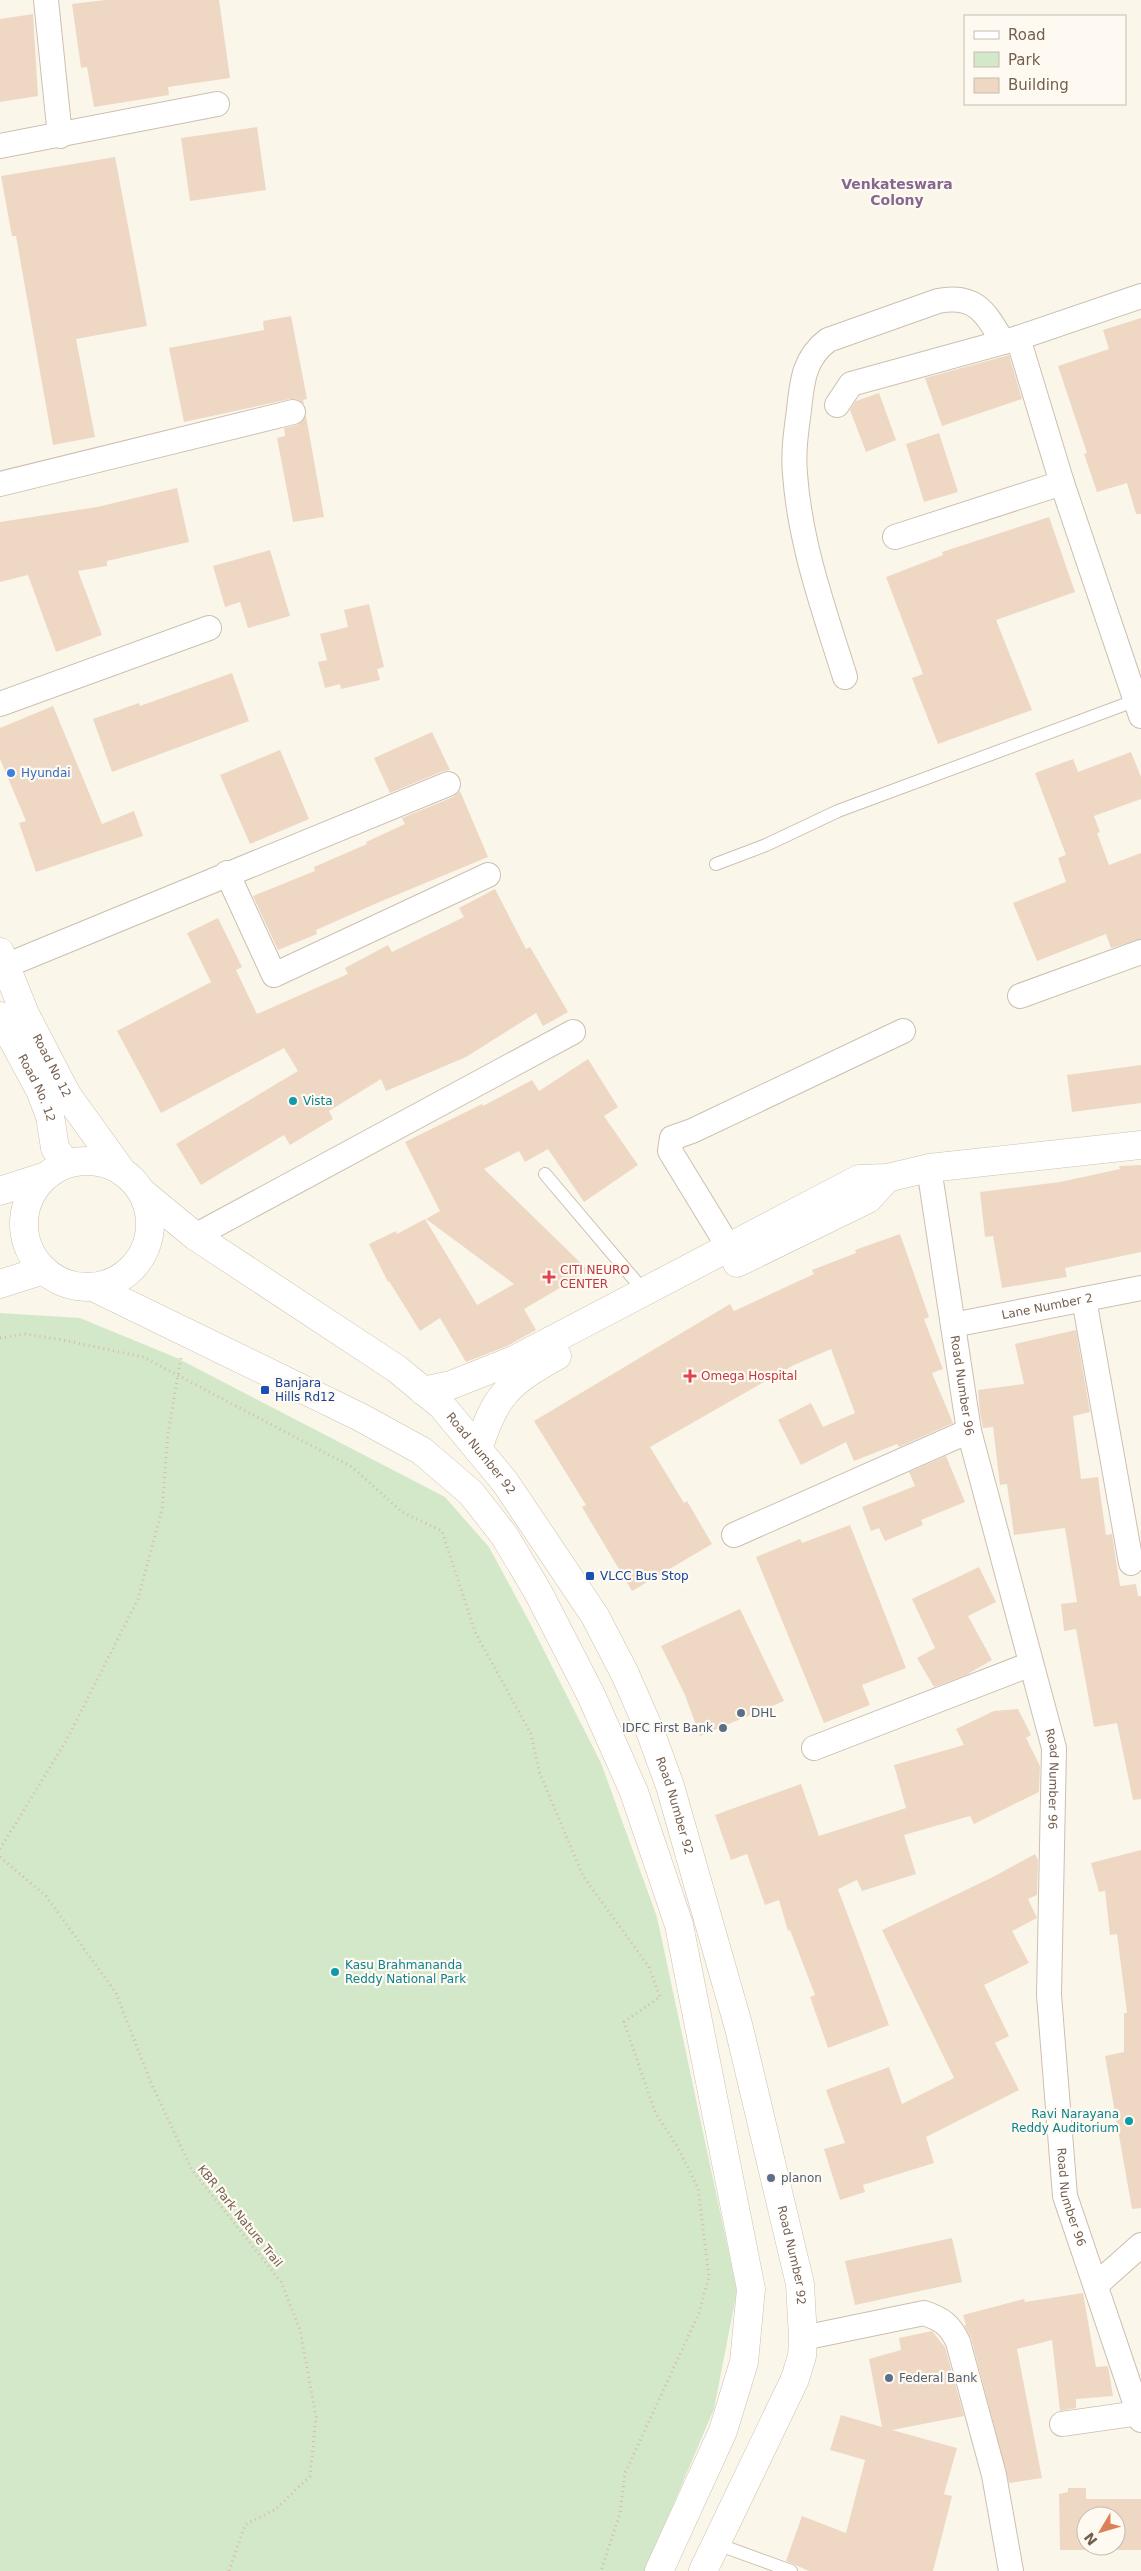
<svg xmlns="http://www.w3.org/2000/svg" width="1141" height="2571" viewBox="0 0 1141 2571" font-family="'DejaVu Sans',sans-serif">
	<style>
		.green { fill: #d3e8c9 }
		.building { fill: #eed8c4; fill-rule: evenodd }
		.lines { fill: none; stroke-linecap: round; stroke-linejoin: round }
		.lane-casing { stroke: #cdbfb1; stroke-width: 14 }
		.street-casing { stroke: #cdbfb1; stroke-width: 26 }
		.secondary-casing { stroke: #cfc0ae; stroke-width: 29 }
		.path { stroke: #d4bca7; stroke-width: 3; stroke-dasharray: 1 4; stroke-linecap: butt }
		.lane { stroke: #fff; stroke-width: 12 }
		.street { stroke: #fff; stroke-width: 24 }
		.secondary { stroke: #fff; stroke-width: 28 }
		.shop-dot { fill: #3f7fe0; stroke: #fefaf1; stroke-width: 2 }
		.culture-dot { fill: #0f9aa8; stroke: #fefaf1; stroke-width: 2 }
		.health-dot { fill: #e0444e; stroke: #fefaf1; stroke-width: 2 }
		.transit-dot { fill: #1a4fb4; stroke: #fefaf1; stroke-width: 2 }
		.service-dot { fill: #5c6f8a; stroke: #fefaf1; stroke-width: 2 }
		.labels { text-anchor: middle; stroke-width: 4.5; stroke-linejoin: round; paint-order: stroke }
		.shop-label { font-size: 12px; fill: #366cbe; stroke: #fefaf1; text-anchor: start }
		.street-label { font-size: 12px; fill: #745f4f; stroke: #fefaf1 }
		.culture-label { font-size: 12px; fill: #0d838f; stroke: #fefaf1; text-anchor: start }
		.health-label { font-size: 12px; fill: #be3a42; stroke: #fefaf1; text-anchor: start }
		.transit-label { font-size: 12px; fill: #164399; stroke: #fefaf1; text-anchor: start }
		.service-label { font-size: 12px; fill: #4e5e75; stroke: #fefaf1; text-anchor: start }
		.neighbourhood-label { font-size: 14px; font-weight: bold; fill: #866790; stroke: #fefaf1 }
	</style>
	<rect width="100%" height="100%" fill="#fbf6ea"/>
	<!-- green -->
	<path class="green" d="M0 1313 80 1318 177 1358 445 1497 489 1547 530 1623 601 1763 657 1917 737 2291 714 2409 645 2571H0Z"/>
	<!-- building -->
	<path class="building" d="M105 0H219L230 78 168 87 169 95 94 107 87 67 81 68 72 4Z
		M33 14 38 96 0 102V19Z
		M257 127 266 190 190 201 181 138Z
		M115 157 147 326 76 339 95 437 53 445 16 236H12L1 176Z
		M291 316 307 399 303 400 304 404 297 399H290L184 422 169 348 264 330 263 321Z
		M1141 318V514H1136L1127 483 1097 492 1084 454 1087 453 1058 366 1109 349 1103 330Z
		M1009 355 1022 399 942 426 925 378Z
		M879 393 896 440 866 452 850 410 856 401Z
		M306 416 324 517 293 522 277 438 285 436 284 428 297 425Z
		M939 433 958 492 924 502 906 444Z
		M177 488 189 542 107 561V566L78 571 102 635 56 652 28 575 0 582V522L97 507Z
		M1049 517 1075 592 996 620 1032 710 938 744 912 678 923 674 886 577 943 555 942 552Z
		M270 550 290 616 248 628 240 602 225 607 213 566Z
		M369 604 384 667 377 669 380 680 341 689 340 684 325 688 318 662 327 660 320 634 348 627 344 610Z
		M232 673 249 721 112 772 93 719 139 703 140 706Z
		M53 706 102 824 134 811 143 836 36 872 19 823 26 821 0 759V728Z
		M432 732 450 770 443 771 390 793 374 758Z
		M280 750 309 819 250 844 220 775Z
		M1131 752 1141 777V799L1094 816 1100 832 1097 833 1109 865 1141 853V939L1111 948 1106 934 1037 961 1013 903 1066 882 1058 858 1066 855 1035 773 1073 759 1078 772Z
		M460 791 488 857 377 903 316 930 317 934 278 950 253 896 315 871 314 867 367 844 366 842 405 824 402 818 453 797Z
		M495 889 526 949 530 947 568 1012 543 1026 536 1013 466 1057 386 1091 381 1079 329 1111 333 1119 290 1145 284 1135 201 1185 176 1144 298 1071 284 1048 161 1113 117 1031 211 982 187 933 218 918 242 967 236 970 257 1014 348 974 345 968 388 945 392 952 464 917 459 908Z
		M588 1059 618 1107 604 1116 638 1165 584 1202 548 1149 525 1162 519 1151 484 1169 589 1271 524 1309 536 1330 507 1346 466 1362 440 1318 420 1331 389 1281 388 1282 369 1244 396 1231 397 1234 425 1219 477 1305 514 1284 426 1219 440 1211 405 1142 482 1104 483 1106 532 1080 539 1091Z
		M1141 1065V1103L1072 1112 1067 1075Z
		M1141 1165V1252L1065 1268 1067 1277 1002 1288 993 1236 985 1237 980 1192 1060 1182 1120 1169 1119 1166Z
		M900 1234 929 1317 924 1319 943 1369 932 1373 953 1423 899 1447 897 1444 854 1461 846 1442 801 1465 778 1420 811 1403 823 1427 855 1413 831 1349 794 1365 650 1447 684 1503 687 1501 712 1544 632 1591 582 1507 586 1505 534 1421 730 1304 734 1311 814 1274 812 1270 856 1253 855 1250Z
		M1076 1330 1090 1412 1073 1416 1081 1479 1098 1477 1106 1535 1112 1534 1120 1586 1136 1584 1138 1596H1141V1799L1133 1800 1117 1723 1094 1727 1076 1629 1064 1631 1061 1604 1077 1602 1065 1528 1014 1535 1007 1484 1000 1485 993 1427 983 1428 980 1413 978 1390 1024 1384 1015 1344Z
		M946 1456 965 1502 921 1520 923 1525 885 1541 879 1528 871 1531 862 1507 915 1486 909 1472Z
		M850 1525 906 1668 862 1685 870 1705 824 1723 756 1557 800 1539 802 1543Z
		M979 1567 996 1602 968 1616 992 1660 966 1675 934 1687 917 1658 935 1648 912 1599Z
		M740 1609 784 1701 700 1736 685 1695 661 1646Z
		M1018 1709 1031 1735 1026 1738 1040 1766 1039 1792 974 1824 970 1816 904 1835 916 1874 862 1891 857 1880 838 1889 889 2025 828 2048 810 1997 815 1995 790 1930 788 1931 779 1900 765 1905 747 1854 731 1860 715 1815 801 1784 819 1836 906 1808 894 1765 964 1745 956 1729 994 1711Z
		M1141 1850V2208L1132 2209 1105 2056 1124 2052V2013H1127L1117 1934 1110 1935 1105 1891 1099 1892 1091 1863Z
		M1035 1854 1038 1860 1037 1895 1028 1899 1037 1918 1012 1931 1029 1963 984 1985 1009 2036 995 2043 1019 2090 926 2137 934 2163 863 2185 865 2192 840 2200 824 2149 845 2143 826 2090 889 2067 902 2104 954 2078 882 1930 993 1877Z
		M952 2238 962 2282 855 2305 845 2261Z
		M1083 2293 1096 2367 1108 2366 1113 2396 1076 2399V2408L1060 2411 1052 2340 1017 2349 1042 2478 1009 2483 971 2338 964 2325H966L963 2315 1024 2299 1025 2302Z
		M932 2331 945 2347 964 2416 892 2430 957 2448 944 2494 952 2496 933 2571H809L786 2561 802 2516 846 2533 865 2460 830 2450 841 2415 882 2427 869 2359 901 2350 899 2338Z
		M1068 2488H1086V2499H1141V2550H1060L1059 2494 1068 2492ZM1086 2516H1116V2546H1086Z"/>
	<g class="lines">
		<!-- lane casing -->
		<g class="lane-casing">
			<path id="lane" d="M716 864 766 845 838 811 1134 701
				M545 1174 644 1291
				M717 2544 791 2571"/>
		</g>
		<!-- street casing -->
		<g class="street-casing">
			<g id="street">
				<path d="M46 0 60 136"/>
				<path d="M0 146 217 104"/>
				<path d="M1018 338 1062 483 1141 716"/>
				<path d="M837 405 851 384 1018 338 1141 296"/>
				<path d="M0 484 293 412"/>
				<path d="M895 537 1062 483"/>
				<path d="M845 677C824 610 800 544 795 474 793 453 796 432 799 410 802 381 804 358 828 340L938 301C976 294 985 312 1003 342"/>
				<path d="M0 704 209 628"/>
				<path d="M227 873 274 975 488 875"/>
				<path d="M5 966 448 784"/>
				<path d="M1020 996 1141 952"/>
				<path id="s1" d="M929 1168 969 1431 1054 1748 1049 1995 1065 2196 1141 2420"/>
				<path d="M195 1236 573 1032"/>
				<path d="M728 1246 670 1151 672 1138 692 1131 903 1031"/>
				<path d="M1084 1299 1131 1563"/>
				<path id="s2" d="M953 1325 1141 1288"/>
				<path d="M734 1535 969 1431"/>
				<path d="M814 1748 1031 1664"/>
				<path d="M1096 2285 1141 2245"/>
				<path d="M803 2338 924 2313C942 2319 950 2325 958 2342L994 2475 1011 2571"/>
				<path d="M1062 2424 1139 2413"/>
			</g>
		</g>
		<!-- secondary casing -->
		<g class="secondary-casing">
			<g id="secondary">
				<path id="s3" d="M0 952 25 1014 67 1095 121 1170"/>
				<path id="s4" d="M0 1016 40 1090 50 1116 55 1148 66 1164"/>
				<circle cx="87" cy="1224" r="63"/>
				<path d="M0 1191 46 1176"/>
				<path id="s5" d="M143 1193 195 1236 397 1369 442 1406 505 1482 595 1616 625 1674 650 1731 670 1786 739 2028 800 2284 803 2338 802 2356 795 2379 703 2571"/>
				<path d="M737 1263 868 1199 887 1178"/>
				<path d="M0 1284 44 1270"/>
				<path d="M93 1287 360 1417 422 1451 471 1493 504 1535 538 1592 591 1695 634 1792 679 1925 751 2289 744 2362 723 2431 659 2571"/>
				<path d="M423 1391 451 1385 514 1360 859 1179 887 1178 929 1168 1141 1145"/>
				<path d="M478 1450C494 1397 508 1382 557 1356"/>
			</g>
		</g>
		<!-- path -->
		<path class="path" d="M0 1338 24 1334 63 1340 143 1357 352 1467 402 1512 442 1531 475 1632 531 1734 539 1771 583 1876 649 1967 660 1997 624 2022 655 2112 677 2146 698 2188 709 2277 699 2313 625 2473 620 2513 601 2571
			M0 1849 66 1741 138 1599 162 1509 168 1433 181 1358
			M0 1857 46 1896 116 1993 151 2083 192 2170 281 2282 300 2330 316 2417 310 2476 276 2509 245 2525 229 2571"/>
		<!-- lane -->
		<use href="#lane" class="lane"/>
		<!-- street -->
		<use href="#street" class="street"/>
		<!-- secondary -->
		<use href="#secondary" class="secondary"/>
	</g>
	<!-- markers -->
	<circle class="shop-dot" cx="11" cy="773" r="5"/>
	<g class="culture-dot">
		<circle cx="293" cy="1101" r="5"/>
		<circle cx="335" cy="1972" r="5"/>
		<circle cx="1129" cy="2121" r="5"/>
	</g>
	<g class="health-dot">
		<path d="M546.5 1269.5h5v5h5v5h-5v5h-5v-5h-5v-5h5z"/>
		<path d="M687.5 1368.5h5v5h5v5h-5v5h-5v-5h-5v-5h5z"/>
	</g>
	<g class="transit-dot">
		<rect x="260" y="1385" width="10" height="10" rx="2.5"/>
		<rect x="585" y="1571" width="10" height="10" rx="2.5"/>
	</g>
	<g class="service-dot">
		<circle cx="741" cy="1713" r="5"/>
		<circle cx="723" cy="1728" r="5"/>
		<circle cx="771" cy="2178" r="5"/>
		<circle cx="889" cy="2378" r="5"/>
	</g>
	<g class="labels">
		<!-- shop labels -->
		<g class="shop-label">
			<text x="21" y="777">Hyundai</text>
		</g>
		<!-- street labels -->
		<g class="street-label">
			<text dy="4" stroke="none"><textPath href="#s3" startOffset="125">Road No 12</textPath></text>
			<text dy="4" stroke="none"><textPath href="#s4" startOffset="81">Road No. 12</textPath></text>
			<text dy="4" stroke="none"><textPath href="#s2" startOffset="96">Lane Number 2</textPath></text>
			<text dy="4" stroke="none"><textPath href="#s1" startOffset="220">Road Number 96</textPath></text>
			<text dy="4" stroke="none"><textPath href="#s5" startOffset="429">Road Number 92</textPath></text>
			<text dy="4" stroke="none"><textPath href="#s1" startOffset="625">Road Number 96</textPath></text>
			<text dy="4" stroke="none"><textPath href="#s5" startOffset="834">Road Number 92</textPath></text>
			<text dy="4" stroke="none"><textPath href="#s1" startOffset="1045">Road Number 96</textPath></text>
			<text transform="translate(240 2216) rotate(51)" y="4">KBR Park Nature Trail</text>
			<text dy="4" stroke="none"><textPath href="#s5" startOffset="1299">Road Number 92</textPath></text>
		</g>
		<!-- culture labels -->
		<g class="culture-label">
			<text x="303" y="1105">Vista</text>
			<text x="345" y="1969">Kasu Brahmananda<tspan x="345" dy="14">Reddy National Park</tspan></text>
			<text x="1119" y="2118" text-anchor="end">Ravi Narayana<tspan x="1119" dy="14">Reddy Auditorium</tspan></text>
		</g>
		<!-- health labels -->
		<g class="health-label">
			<text x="560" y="1274">CITI NEURO<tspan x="560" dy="14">CENTER</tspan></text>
			<text x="701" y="1380">Omega Hospital</text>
		</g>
		<!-- transit labels -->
		<g class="transit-label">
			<text x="275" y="1387">Banjara<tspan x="275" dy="14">Hills Rd12</tspan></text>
			<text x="600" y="1580">VLCC Bus Stop</text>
		</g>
		<!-- service labels -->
		<g class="service-label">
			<text x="751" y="1717">DHL</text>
			<text x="713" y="1732" text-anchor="end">IDFC First Bank</text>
			<text x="781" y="2182">planon</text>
			<text x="899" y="2382">Federal Bank</text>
		</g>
		<!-- neighbourhood labels -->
		<g class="neighbourhood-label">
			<text x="897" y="189">Venkateswara<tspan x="897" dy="16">Colony</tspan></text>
		</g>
	</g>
	<!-- legend -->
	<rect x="964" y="15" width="162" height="90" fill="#fefaf1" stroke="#c7bcb0"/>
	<rect x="974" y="31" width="25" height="8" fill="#ffffff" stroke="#c7bcb0"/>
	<text x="1008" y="40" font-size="15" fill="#745f4f">Road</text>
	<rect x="974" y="52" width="25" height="15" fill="#d3e8c9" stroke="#c7bcb0"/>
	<text x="1008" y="65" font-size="15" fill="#745f4f">Park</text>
	<rect x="974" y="78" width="25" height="15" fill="#eed8c4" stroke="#c7bcb0"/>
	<text x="1008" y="90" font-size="15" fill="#745f4f">Building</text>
	<!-- north arrow -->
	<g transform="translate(1101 2531) rotate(232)"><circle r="24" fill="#fefaf1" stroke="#c7bcb0"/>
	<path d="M0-4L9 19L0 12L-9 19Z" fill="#db815a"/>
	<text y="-8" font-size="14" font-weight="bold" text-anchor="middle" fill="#745f4f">N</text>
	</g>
</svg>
